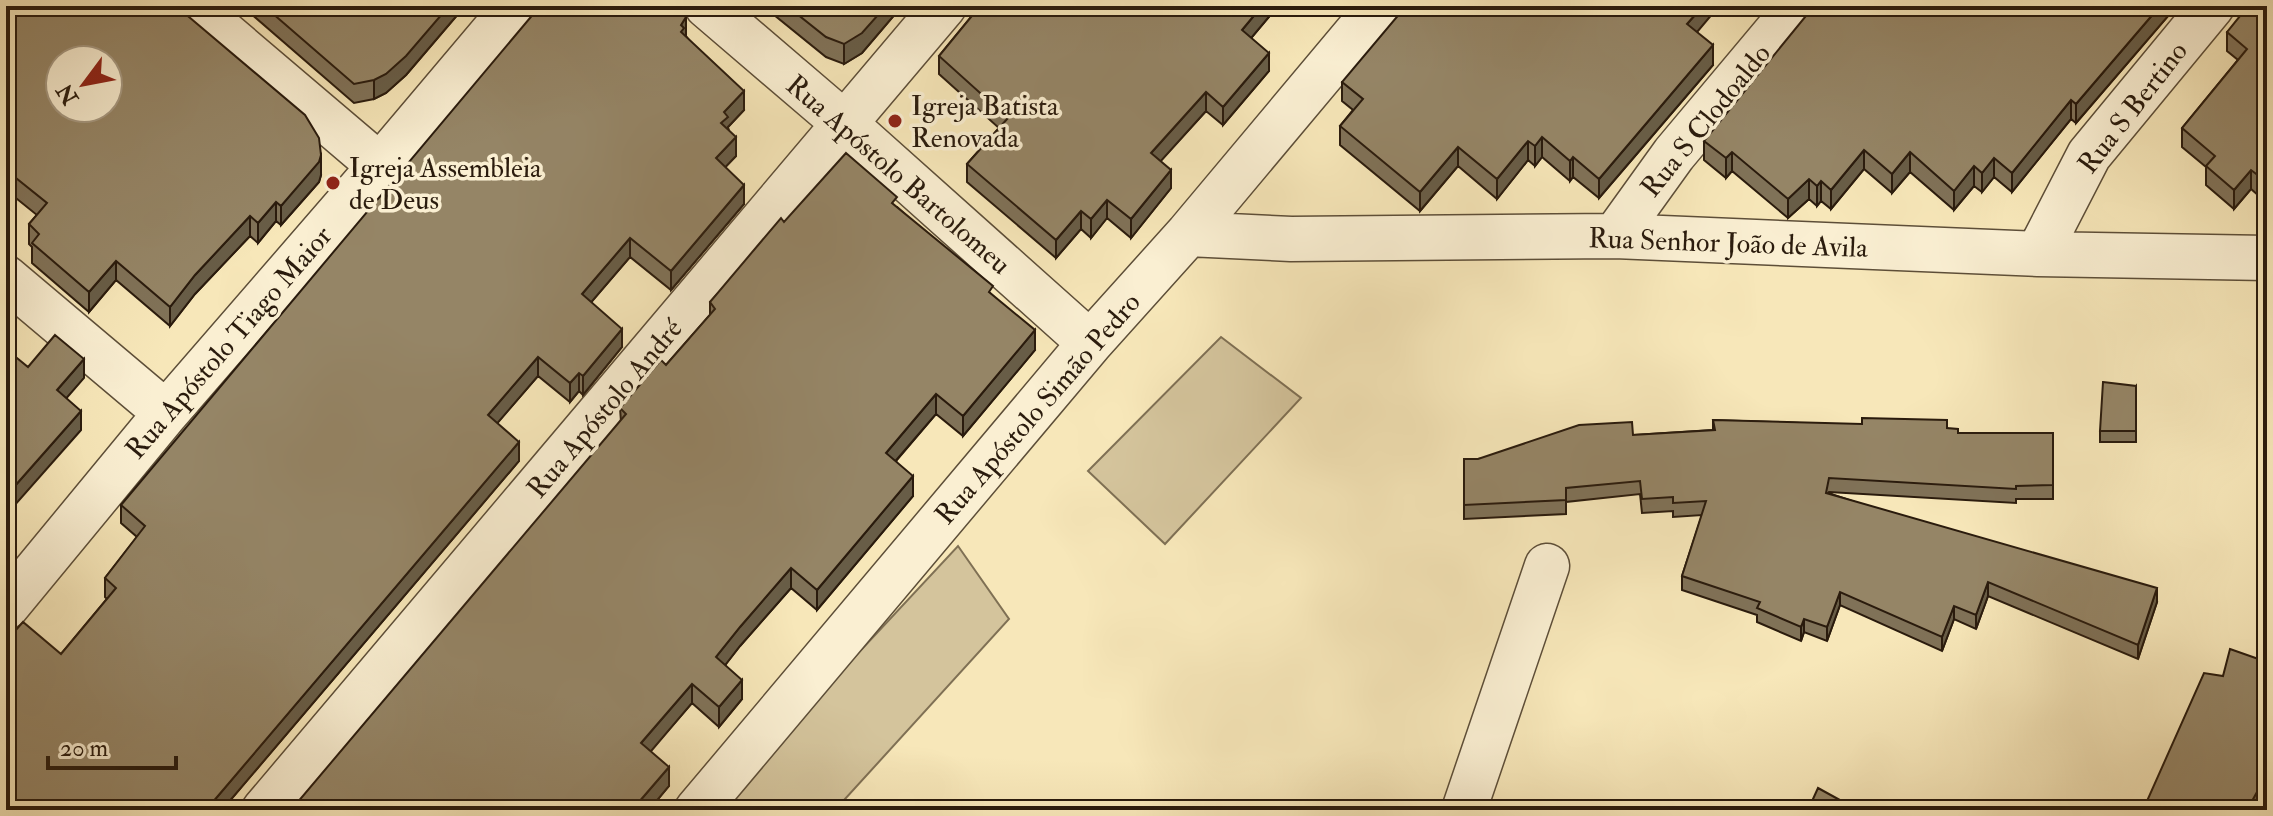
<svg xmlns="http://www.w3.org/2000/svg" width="2273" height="816" viewBox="0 0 2273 816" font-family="'IM FELL Double Pica',serif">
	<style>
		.green { fill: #d4c49c; stroke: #7f7054; stroke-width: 2 }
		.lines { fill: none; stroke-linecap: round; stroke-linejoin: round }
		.minor-casing { stroke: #5d4e38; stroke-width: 47 }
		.minor { stroke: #faefd2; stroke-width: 44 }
		.wall { fill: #807258; stroke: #2a1b0d; stroke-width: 2 }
		.shaded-wall { fill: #685d47; stroke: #2a1b0d; stroke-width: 2 }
		.building { fill: #958566; stroke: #2a1b0d; stroke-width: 2; fill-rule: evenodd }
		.poi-dot { fill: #8f2418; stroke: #faefd2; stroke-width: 3 }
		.labels { text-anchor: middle; stroke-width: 7; stroke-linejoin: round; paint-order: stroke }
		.poi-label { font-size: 28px; fill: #2a1b0d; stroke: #faefd2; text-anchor: start }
		.street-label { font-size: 28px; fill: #2a1b0d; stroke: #faefd2 }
	</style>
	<rect width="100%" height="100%" fill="#f7e7b9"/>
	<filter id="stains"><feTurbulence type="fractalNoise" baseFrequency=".0025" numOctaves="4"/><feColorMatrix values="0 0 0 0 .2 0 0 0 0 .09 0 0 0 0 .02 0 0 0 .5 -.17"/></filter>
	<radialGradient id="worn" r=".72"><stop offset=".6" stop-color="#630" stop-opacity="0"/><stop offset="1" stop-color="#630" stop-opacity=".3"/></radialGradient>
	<!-- green -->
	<path class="green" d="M1221 337 1301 398 1165 544 1088 471Z
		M958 546 1009 619 835 810H712Z"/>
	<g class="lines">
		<!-- minor casing -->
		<g class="minor-casing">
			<path id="minor" d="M192 6 380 166
				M707 6 845 124 1090 343
				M1188 234 1291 239 1615 236 2038 254 2267 258
				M1615 236 1674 154 1798 6
				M2038 254 2089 155 2212 6
				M6 278 166 413
				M6 607 166 413 380 166 515 6
				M264 810 944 6
				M697 810 1090 343 1188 234 1379 6
				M1464 810 1547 566"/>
		</g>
		<!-- minor -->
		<use href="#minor" class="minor"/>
	</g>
	<!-- wall -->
	<path class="wall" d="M6 6 321 175 319 182 281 225 276 221 258 243 250 236 195 294 170 326 116 280 89 312 32 263V247L29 244V224L37 215 6 190Z
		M242 6H465L406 75 386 93 374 99 354 103Z
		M763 6H902L862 53 844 64 826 57Z
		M980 6H1278L1251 38 1269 71 1223 125 1206 111 1160 161 1171 188 1131 238 1107 218 1091 238 1081 229 1056 258 967 182V164L999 128 939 74V56Z
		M2175 6V8L2076 123 2071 119 2012 192 1994 177 1982 192 1974 186 1954 210 1910 172 1892 193 1864 169 1831 209 1821 201 1817 206 1809 199 1788 218 1732 171 1726 178 1704 160V141Z
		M2267 6V189L2265 188 2259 196 2251 189 2234 209 2206 185V167L2182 147V128L2238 60 2227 51V32Z
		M1697 32 1713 65 1599 198 1573 177 1570 181 1542 157 1535 166 1528 160 1497 199 1458 166 1420 211 1340 145V126L1353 110 1342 101V82Z
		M686 36 744 110 728 127 736 156 725 167 744 204 671 290 630 257 591 302 622 347 583 395 579 391 570 402 538 376 497 423 519 461 222 810H6L61 654 107 599 105 597V578L137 537 121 523V505Z
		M897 207 993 296 1035 350 963 436 936 414 896 461 913 496 817 610 791 588 740 646 725 665 742 699 719 727 692 703 650 751 669 786 649 810 620 408 666 365 710 315V302L784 222Z
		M2136 386V442H2100V431Z
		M1713 420 1947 428 1958 433H2053V499H2016V503L1829 492 1828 493 2157 602 2138 659 1988 596 1976 629 1954 619 1942 651 1840 605 1827 641 1804 632 1801 641 1757 622V615L1682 590V576L1702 515 1673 517V511L1642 513 1640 494 1566 502V514L1464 519V459H1478L1633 435 1713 430Z"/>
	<!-- shaded-wall -->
	<path class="shaded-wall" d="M449 6H465L406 75 386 93 374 99V80Z
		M886 6H902L862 53 844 64V44Z
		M1262 6H1278L1242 49V30Z
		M1703 6H1719L1687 44V24Z
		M2160 6H2175V8L2076 123V104Z
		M686 17V36L681 51V25Z
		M1713 45V65L1599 198V179Z
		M1269 53V71L1223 125V107Z
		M744 91V110L728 127V136L721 123 724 112Z
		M1206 92V111L1151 172V153Z
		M2071 100V119L2012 192V173Z
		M736 137V156L716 177V158Z
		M1542 137V157L1535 166V146Z
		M1528 141V160L1497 199V179Z
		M1458 147V166L1420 211V192Z
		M1864 150V169L1831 209V190Z
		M1732 152V171L1726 178V158Z
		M1910 152V172L1892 193V174Z
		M321 155V175L319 182 281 225V206Z
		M1573 157V177L1570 181V161Z
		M1994 158V177L1982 192V173Z
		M1974 166V186L1954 210V191Z
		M2265 168V188L2259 196V176Z
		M1171 170V188L1131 238V219Z
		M2251 170V189L2234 209V190Z
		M1809 179V199L1788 218V199Z
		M1821 181V201L1817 206V186Z
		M744 185V204L671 290V271Z
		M1107 200V218L1091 238V219Z
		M276 202V221L258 243V223Z
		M1081 211V229L1056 258V240Z
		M250 216V236L195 294 170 326V307L195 275Z
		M630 238V257L582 313V294Z
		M116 261V280L89 312V292Z
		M622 329V347L583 395V376Z
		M1035 330V350L963 436V416Z
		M538 357V376L488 434V415Z
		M84 359V378L57 409V390Z
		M579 373V391L570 402V383Z
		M936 394V414L886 472V453Z
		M81 411V430L6 515V496Z
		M519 442V461L222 810H206Z
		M913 476V496L817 610V590Z
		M791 568V588L740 646 716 677V657L740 627Z
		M1988 582V596L1976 629V615Z
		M2157 588V602L2138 659V645Z
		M1840 592V605L1827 641V627Z
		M1954 606V619L1942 651V637Z
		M1804 619V632L1801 641V627Z
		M742 680V699L719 727V707Z
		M692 684V703L641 763V743Z
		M669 767V786L649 810H632Z
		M2266 773V792L2257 810H2247Z"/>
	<!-- building -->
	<path class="building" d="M6 6H176L305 115 319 138 321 155 319 162 281 206 276 202 258 223 250 216 195 275 170 307 116 261 89 292 32 243 39 234 29 224 47 203 6 170ZM60 60H108V108H60Z
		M264 6H449L406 56 386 74 374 80 354 84Z
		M540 6H673L686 17 681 25 684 28 681 32 744 91 724 112 728 117 721 123 736 137 716 158 744 185 671 271 630 238 582 294 622 329 583 376 579 373 570 383 538 357 488 415 519 442 206 810H6V641L23 622 61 654 116 588 105 578 145 526 121 505Z
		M787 6H886L862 33 844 44 826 37Z
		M980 6H1262L1242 30 1269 53 1223 107 1206 92 1151 153 1171 170 1131 219 1107 200 1091 219 1081 211 1056 240 967 164 1008 118 939 56Z
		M1406 6H1703L1687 24 1713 45 1599 179 1573 157 1570 161 1542 137 1535 146 1528 141 1497 179 1458 147 1420 192 1340 126 1363 99 1342 82Z
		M1814 6H2160L2076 104 2071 100 2012 173 1994 158 1982 173 1974 166 1954 191 1910 152 1892 174 1864 150 1831 190 1821 181 1817 186 1809 179 1788 199 1732 152 1726 158 1704 141Z
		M2248 6H2267V170L2265 168 2259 176 2251 170 2234 190 2206 166 2215 156 2182 128 2247 49 2227 32Z
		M846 153 897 197 892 203 993 286 989 292 1035 330 963 416 936 394 886 453 913 476 817 590 791 568 740 627 716 657 742 680 719 707 692 684 641 743 669 767 632 810H291L626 414 620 408 661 360 666 365 715 309 710 302 781 218 784 222Z
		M55 335 84 359 57 390 81 411 6 496V349L28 367Z
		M2103 382 2136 386V431H2100Z
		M1862 418 1947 420V428L1958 429V433H2053V485L2016 486V489L1829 478 1826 493 2157 588 2138 645 1988 582 1976 615 1954 606 1942 637 1840 592 1827 627 1804 619 1801 627 1757 608 1760 602 1682 576 1706 501 1673 503V497L1642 499 1640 481 1566 488V500L1464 505V459H1478L1579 425 1632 422 1633 435 1715 430 1713 420 1862 424Z
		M2230 649 2267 662V774L2247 810H2143L2204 673 2223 676Z
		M1818 788 1858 810H1808Z"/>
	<!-- markers -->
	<g class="poi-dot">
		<circle cx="895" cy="121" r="8"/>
		<circle cx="333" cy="183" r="8"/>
	</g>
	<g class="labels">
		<!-- poi labels -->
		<g class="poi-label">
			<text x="911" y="115">Igreja Batista<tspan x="911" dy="32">Renovada</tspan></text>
			<text x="349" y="177">Igreja Assembleia<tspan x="349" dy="32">de Deus</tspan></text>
		</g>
		<!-- street labels -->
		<g class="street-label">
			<text transform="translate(2132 107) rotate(-52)" y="10">Rua S Bertino</text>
			<text transform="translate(1705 120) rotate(-51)" y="10">Rua S Clodoaldo</text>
			<text transform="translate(899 174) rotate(41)" y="10">Rua Apóstolo Bartolomeu</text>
			<text transform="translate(1728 242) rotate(2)" y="10">Rua Senhor João de Avila</text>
			<text transform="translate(228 342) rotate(-49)" y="10">Rua Apóstolo Tiago Maior</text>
			<text transform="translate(604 408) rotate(-50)" y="10">Rua Apóstolo André</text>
			<text transform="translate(1037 408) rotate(-49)" y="10">Rua Apóstolo Simão Pedro</text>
		</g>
	</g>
	<!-- margin -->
	<rect width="2273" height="816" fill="none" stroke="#f7e7b9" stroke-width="32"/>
	<rect x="8" y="8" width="2257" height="800" fill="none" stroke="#2a1b0d" stroke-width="4"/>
	<rect x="16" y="16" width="2241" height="784" fill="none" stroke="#2a1b0d" stroke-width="2"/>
	<!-- north arrow -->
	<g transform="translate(84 84) rotate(238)"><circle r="38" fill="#faefd2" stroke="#a79a83" stroke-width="2"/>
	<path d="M0-6L14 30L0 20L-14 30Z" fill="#8f2418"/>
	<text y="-12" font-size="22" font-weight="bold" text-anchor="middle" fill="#2a1b0d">N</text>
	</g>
	<!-- scale -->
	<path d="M48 756v12h128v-12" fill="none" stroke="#2a1b0d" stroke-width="4"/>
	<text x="60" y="756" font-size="24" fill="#2a1b0d" stroke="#faefd2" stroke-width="6" paint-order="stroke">20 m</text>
	<rect width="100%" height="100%" filter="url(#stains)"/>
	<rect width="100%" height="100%" fill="url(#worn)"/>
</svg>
